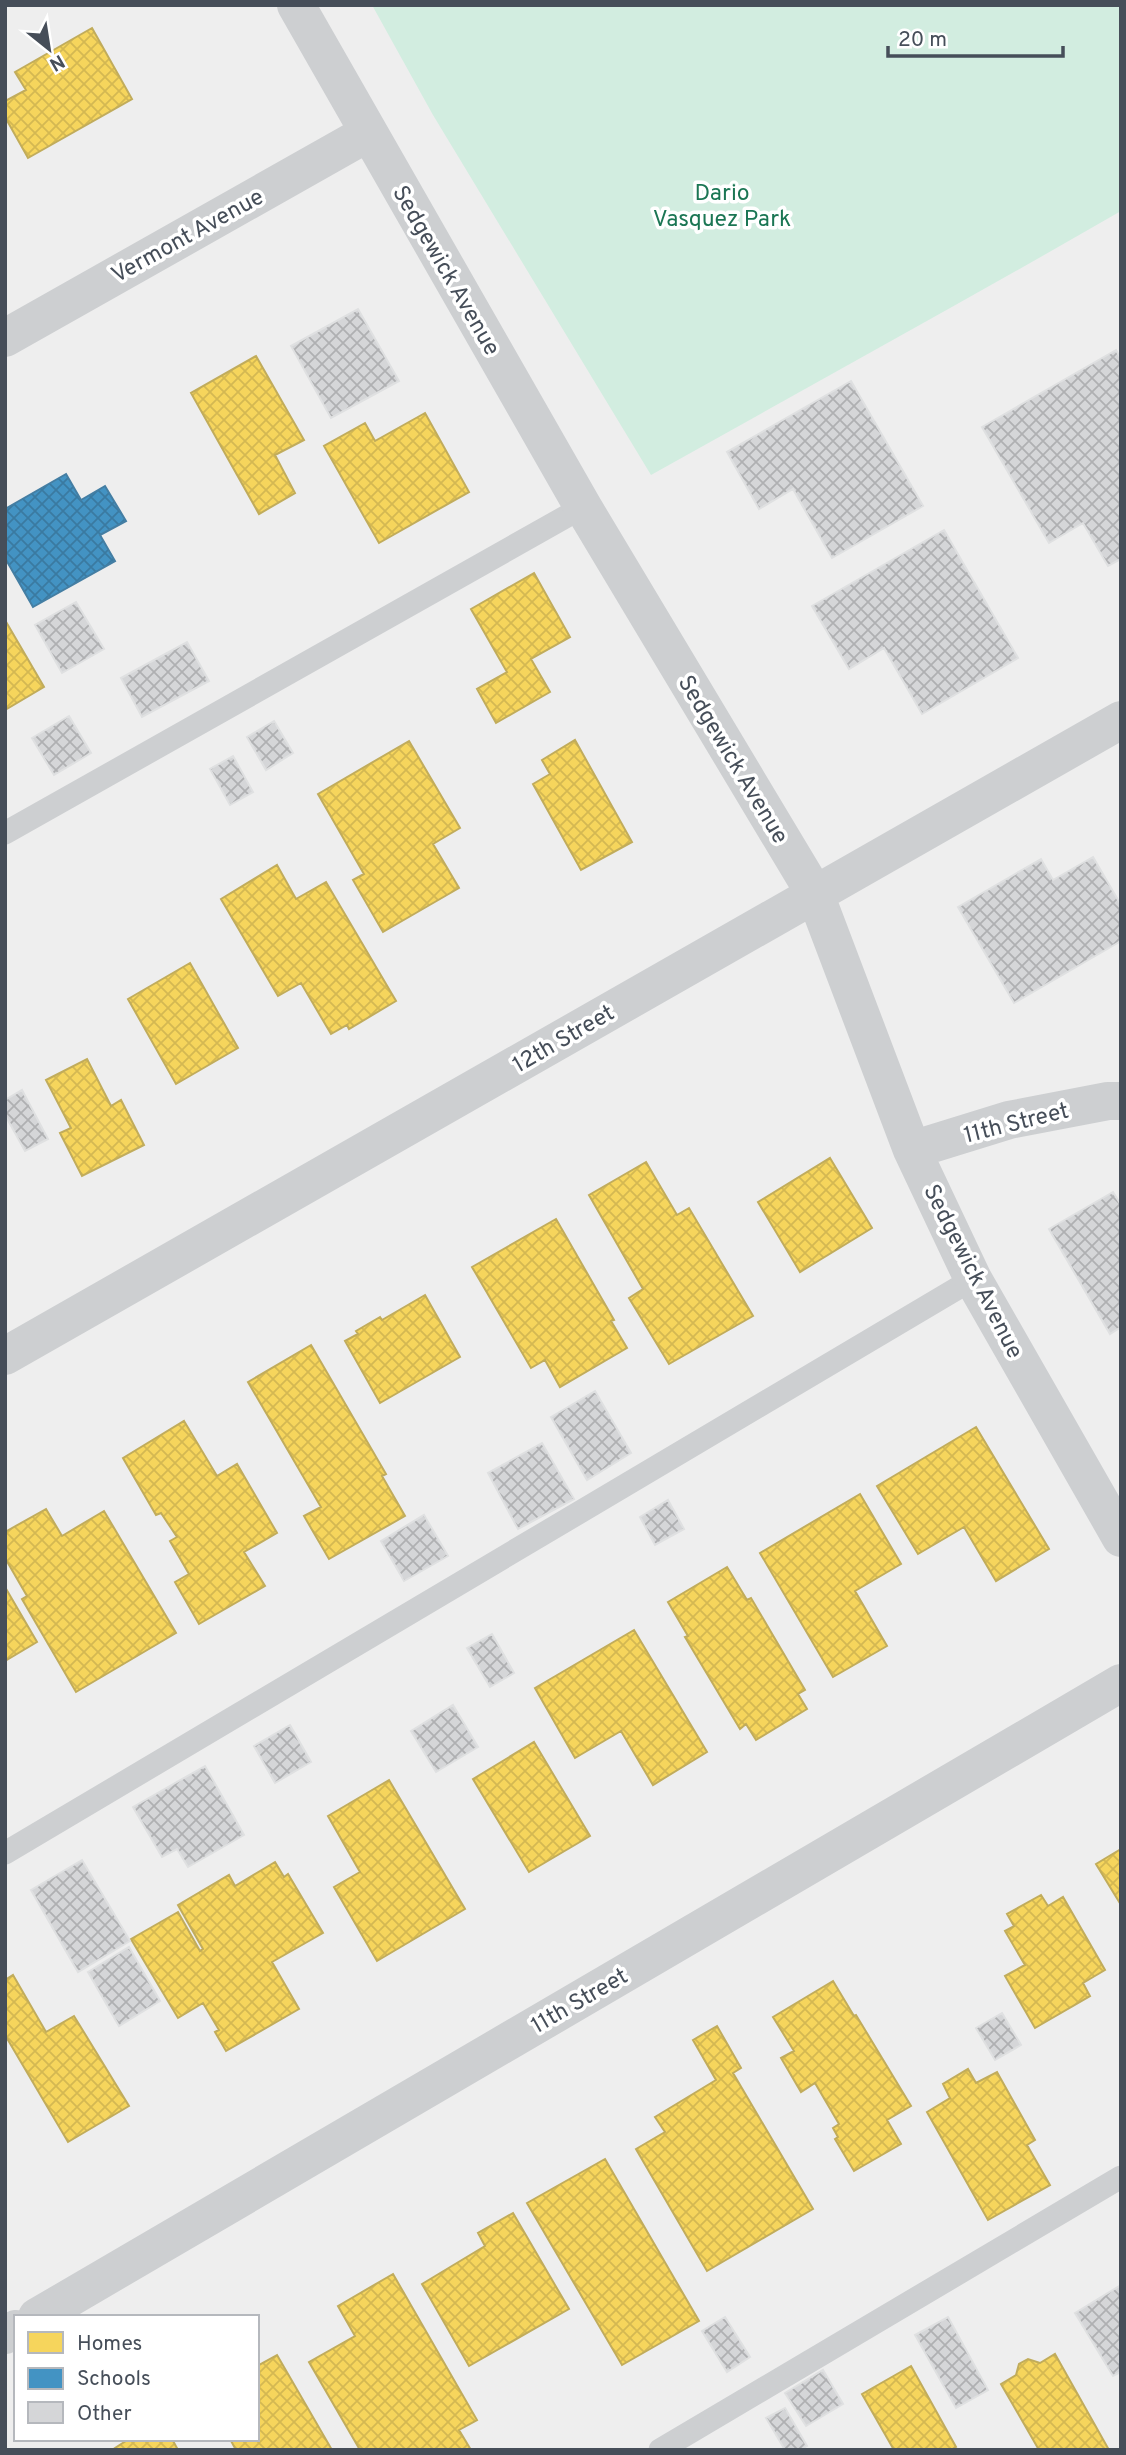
<svg xmlns="http://www.w3.org/2000/svg" width="1126" height="2455" viewBox="0 0 1126 2455" font-family="Overpass,sans-serif">
	<style>
		.park { fill: #d2ede0 }
		.homes { fill: url(#homes-cross-hatch); stroke: #c1ac5b; stroke-width: 2 }
		.schools { fill: url(#schools-cross-hatch); stroke: #447ea3; stroke-width: 2 }
		.building { fill: url(#building-cross-hatch); stroke: #dfe0e1; stroke-width: 2 }
		.lines { fill: none; stroke-linecap: round; stroke-linejoin: round }
		.service { stroke: #cdcfd1; stroke-width: 23 }
		.minor { stroke: #cdcfd1; stroke-width: 38 }
		.labels { text-anchor: middle; stroke-width: 7; stroke-linejoin: round; paint-order: stroke }
		.park-label { font-size: 23px; fill: #1b7654; stroke: #fff }
		.street-label { font-size: 23px; fill: #464e59; stroke: #fff }
	</style>
	<defs>
		<pattern id="homes-cross-hatch" width="8" height="8" patternUnits="userSpaceOnUse" patternTransform="scale(1.75)"><rect width="8" height="8" fill="#f6d55c"/><path d="M0 0l8 8M0 8l8-8" fill="none" stroke="#d4b852"/></pattern>
		<pattern id="schools-cross-hatch" width="8" height="8" patternUnits="userSpaceOnUse" patternTransform="scale(1.75)"><rect width="8" height="8" fill="#4393c3"/><path d="M0 0l8 8M0 8l8-8" fill="none" stroke="#3a7aa1"/></pattern>
		<pattern id="building-cross-hatch" width="8" height="8" patternUnits="userSpaceOnUse" patternTransform="scale(1.75)"><rect width="8" height="8" fill="#d5d6d8"/><path d="M0 0l8 8M0 8l8-8" fill="none" stroke="#afb0b2"/></pattern>
	</defs>
	<rect width="100%" height="100%" fill="#eee"/>
	<!-- park -->
	<path class="park" d="M372 5H1121V211C965 301 808 387 651 475L433 115Z"/>
	<!-- homes -->
	<path class="homes" d="M92 28 132 99 28 158 5 117V101L26 90 15 72Z
		M256 356 304 440 275 455 295 493 259 514 191 393Z
		M425 413 469 492 379 543 324 446 365 423 375 441Z
		M534 573 570 637 531 659 550 692 496 723 477 689 507 672 471 609Z
		M5 620 44 687 5 710Z
		M575 740 632 842 581 870 533 784 550 774 542 760Z
		M409 741 460 828 433 844 459 888 383 932 353 880 364 874 318 794Z
		M277 865 296 899 326 882 396 1001 349 1029 347 1025 331 1034 301 983 278 996 221 899Z
		M190 963 238 1048 176 1084 128 999Z
		M87 1059 111 1106 121 1100 144 1145 82 1176 60 1133 71 1128 46 1080Z
		M830 1158 872 1228 800 1272 758 1202Z
		M646 1162 677 1215 689 1208 753 1316 669 1364 629 1298 643 1289 589 1195Z
		M556 1219 614 1320 611 1321 627 1348 560 1387 545 1360 531 1368 472 1267Z
		M425 1295 460 1357 380 1403 345 1341 358 1334 356 1331 380 1317 382 1320Z
		M311 1345 386 1474 382 1476 405 1516 329 1559 304 1516 321 1507 248 1382Z
		M184 1421 217 1476 237 1464 277 1533 244 1552 265 1586 199 1624 175 1582 189 1574 170 1541 177 1537 161 1513 156 1515 123 1458Z
		M976 1427 1049 1549 996 1581 964 1527 918 1554 877 1486Z
		M860 1494 901 1564 855 1591 887 1646 833 1677 760 1553Z
		M46 1509 62 1536 104 1511 176 1633 76 1692 22 1599 27 1596 5 1558V1532Z
		M727 1567 747 1600 751 1598 805 1690 798 1694 807 1709 756 1740 746 1724 740 1729 685 1637 688 1636 668 1602Z
		M5 1587 37 1642 5 1661Z
		M634 1630 707 1752 653 1785 621 1731 575 1758 535 1688Z
		M534 1742 590 1836 529 1872 473 1779Z
		M389 1780 465 1909 377 1961 334 1887 360 1872 328 1816Z
		M1121 1849V1905L1096 1864Z
		M275 1862 284 1877 288 1874 323 1933 272 1962 299 2009 226 2051 215 2032 219 2030 203 2003 178 2018 131 1939 178 1912 200 1951 203 1949 178 1905 229 1875 235 1886Z
		M1041 1895 1048 1906 1063 1897 1105 1970 1083 1983 1090 1996 1035 2028 1005 1976 1025 1965 1005 1931 1014 1926 1007 1914Z
		M13 1975 46 2032 74 2016 129 2106 68 2142 5 2035V1980Z
		M833 1981 854 2016 856 2015 911 2106 887 2120 901 2144 854 2171 835 2139 838 2137 833 2128 839 2124 815 2083 801 2092 781 2058 794 2051 773 2017Z
		M717 2026 741 2068 733 2073 813 2209 707 2271 636 2149 665 2132 655 2117 716 2080 693 2040Z
		M968 2069 976 2083 997 2072 1035 2140 1027 2145 1050 2185 988 2220 927 2112 950 2098 943 2084Z
		M605 2159 699 2321 622 2365 527 2203Z
		M513 2213 569 2309 469 2366 422 2284 485 2246 478 2233Z
		M393 2274 477 2420 459 2430 471 2450H360L309 2362 355 2336 338 2306Z
		M1055 2354 1109 2450H1039L1001 2384 1016 2375 1019 2364 1028 2359 1040 2363Z
		M277 2355 332 2450H236L230 2439H257V2366Z
		M911 2366 956 2447 951 2450H894L862 2394Z
		M129 2439H172L178 2450H112Z"/>
	<!-- schools -->
	<path class="schools" d="M66 474 81 500 105 486 126 521 100 535 115 561 33 607 5 558V509Z"/>
	<!-- building -->
	<path class="building" d="M358 309 399 381 331 418 291 346Z
		M1116 350 1121 359V559L1108 566 1083 523 1049 543 982 427Z
		M851 381 923 506 832 558 793 489 759 509 727 452Z
		M944 530 1018 658 922 714 884 648 849 669 812 606Z
		M76 602 104 649 62 673 35 625Z
		M187 642 209 681 142 717 121 678Z
		M69 716 91 753 54 775 32 738Z
		M274 721 293 753 266 770 247 737Z
		M233 756 253 792 230 805 210 769Z
		M1093 857 1121 905V941L1014 1003 958 907 1041 859 1053 880Z
		M22 1090 48 1139 25 1151 5 1115V1100Z
		M1113 1192 1121 1205V1327L1110 1334 1049 1229Z
		M595 1391 631 1453 587 1480 551 1417Z
		M542 1443 574 1499 518 1529 488 1473Z
		M668 1500 684 1529 655 1545 640 1517Z
		M424 1515 448 1556 404 1581 381 1541Z
		M492 1634 514 1673 490 1687 467 1648Z
		M453 1705 478 1747 436 1772 411 1731Z
		M290 1725 311 1762 275 1783 254 1746Z
		M205 1766 244 1835 188 1867 177 1849 162 1857 133 1807Z
		M82 1860 130 1941 78 1972 31 1890Z
		M129 1947 160 2001 119 2026 88 1972Z
		M1002 2013 1021 2045 995 2060 976 2028Z
		M1121 2285V2372L1113 2376 1075 2313Z
		M725 2317 750 2357 727 2372 702 2331Z
		M948 2317 988 2390 956 2408 915 2335Z
		M823 2370 843 2404 806 2426 785 2393Z
		M785 2408 807 2446 800 2450H785L766 2418Z"/>
	<g class="lines">
		<!-- service -->
		<path class="service" d="M5 833 583 507
			M5 1853 973 1279
			M660 2450 1121 2177"/>
		<!-- minor -->
		<path class="minor" d="M296 5 583 507 815 894 912 1150 973 1279 1121 1538
			M5 338 368 133
			M912 1150 1009 1120 1108 1101H1121
			M5 1356 1121 720
			M37 2317 1121 1683
			M5 2335 16 2329"/>
	</g>
	<g class="labels">
		<!-- park labels -->
		<g class="park-label">
			<text x="722" y="200">Dario<tspan x="722" dy="26">Vasquez Park</tspan></text>
		</g>
		<!-- street labels -->
		<g class="street-label">
			<text transform="translate(187 235) rotate(-29)" y="8">Vermont Avenue</text>
			<text transform="translate(447 270) rotate(60)" y="8">Sedgewick Avenue</text>
			<text transform="translate(734 759) rotate(59)" y="8">Sedgewick Avenue</text>
			<text transform="translate(563 1038) rotate(-30)" y="8">12th Street</text>
			<text transform="translate(1016 1122) rotate(-14)" y="8">11th Street</text>
			<text transform="translate(974 1271) rotate(63)" y="8">Sedgewick Avenue</text>
			<text transform="translate(579 2000) rotate(-30)" y="8">11th Street</text>
		</g>
	</g>
	<!-- border -->
	<rect width="1126" height="2455" fill="none" stroke="#464e59" stroke-width="14"/>
	<!-- legend -->
	<rect x="14" y="2315" width="245" height="126" fill="#ffffff" stroke="#b5b8bd" stroke-width="2"/>
	<rect x="28" y="2332" width="35" height="21" fill="#f6d55c" stroke="#b5b8bd" stroke-width="2"/>
	<text x="77" y="2350" font-size="21" fill="#464e59">Homes</text>
	<rect x="28" y="2368" width="35" height="21" fill="#4393c3" stroke="#b5b8bd" stroke-width="2"/>
	<text x="77" y="2385" font-size="21" fill="#464e59">Schools</text>
	<rect x="28" y="2402" width="35" height="21" fill="#d5d6d8" stroke="#b5b8bd" stroke-width="2"/>
	<text x="77" y="2420" font-size="21" fill="#464e59">Other</text>
	<!-- north arrow -->
	<g transform="translate(49 49) rotate(150)" stroke="#ffffff" stroke-width="5" paint-order="stroke">
	<path d="M0-5L12 26L0 18L-12 26Z" fill="#464e59"/>
	<text y="-10" font-size="19" font-weight="bold" text-anchor="middle" fill="#464e59">N</text>
	</g>
	<!-- scale -->
	<path d="M888 46v10h175v-10" fill="none" stroke="#464e59" stroke-width="3.5"/>
	<text x="898" y="46" font-size="21" fill="#464e59" stroke="#ffffff" stroke-width="5" paint-order="stroke">20 m</text>
</svg>
